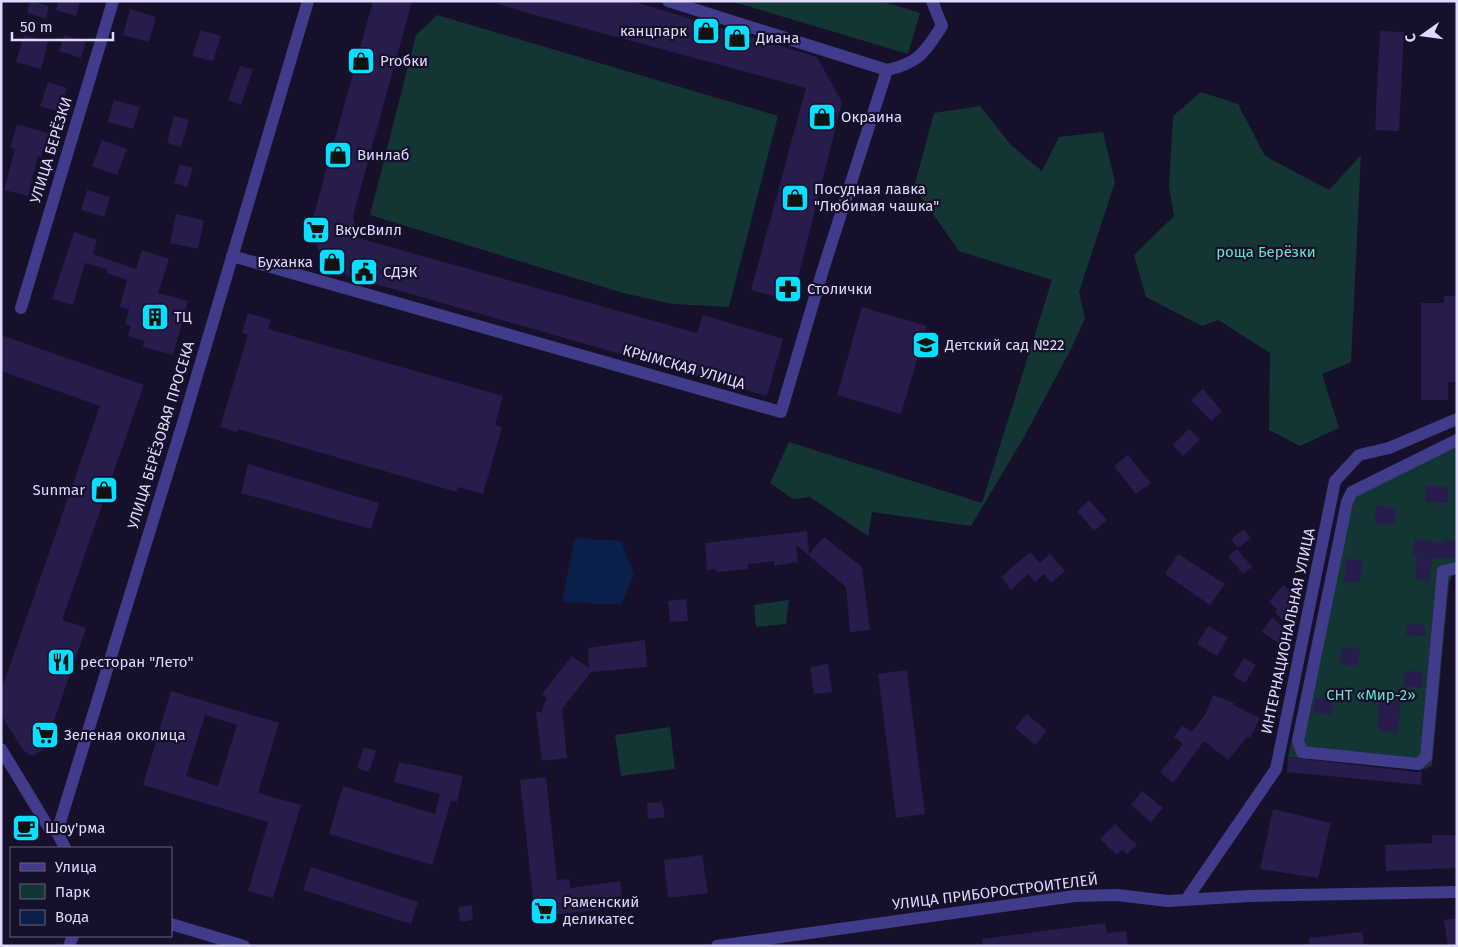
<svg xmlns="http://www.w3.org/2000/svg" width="1458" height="947" viewBox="0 0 1458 947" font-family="'Fira Sans',sans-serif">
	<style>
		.green { fill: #133534 }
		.water { fill: #0a1f4a }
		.building { fill: #271c4c; fill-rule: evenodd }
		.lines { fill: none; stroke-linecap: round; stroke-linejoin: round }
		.minor { stroke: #403b8a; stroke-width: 12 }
		.labels { text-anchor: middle; stroke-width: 4.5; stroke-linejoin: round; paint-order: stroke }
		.poi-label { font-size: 15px; fill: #dfdaff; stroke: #16102a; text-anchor: start }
		.street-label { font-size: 15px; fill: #dfdaff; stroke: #16102a }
		.park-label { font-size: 15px; fill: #62e3c6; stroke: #16102a }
	</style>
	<rect width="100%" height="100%" fill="#16102a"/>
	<!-- green -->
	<path class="green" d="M730 1H881L920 13 908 54Z
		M437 15 778 116 729 307 672 304 623 293 370 215 416 35Z
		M1201 92 1238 104 1265 156 1329 190 1361 155 1351 362 1322 374 1339 428 1300 446 1269 430 1270 353 1218 320 1202 326 1146 297 1134 255 1174 216 1169 187 1173 116Z
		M980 106 1011 145 1042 171 1059 137 1103 132 1115 182 1079 292 1085 318 1071 349 1024 437 971 526 872 512 868 536 810 497 793 499 770 483 789 442 982 503 1052 280 959 251 914 187 934 113Z
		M1457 435V573L1453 574 1449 583 1432 766 1422 770 1288 757 1344 494Z
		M789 600 786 624 756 627 754 605Z
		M670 727 675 769 621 776 615 735Z"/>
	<!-- water -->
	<path class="water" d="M575 538 621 541 634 574 621 605 562 602Z"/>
	<!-- building -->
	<path class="building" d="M30 1 49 6 46 19 27 13Z
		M59 1H80L76 16 56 10Z
		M373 1H412L353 216 358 238 697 333 703 315 783 339 767 396 348 276 329 265 319 252 313 236V218Z
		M499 1H632L817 57 842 102 792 301 751 290 806 88 535 15 498 4Z
		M130 9 156 17 149 42 123 35Z
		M201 30 221 36 213 61 192 56Z
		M1380 31 1404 32 1399 131 1375 130Z
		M24 35 48 42 41 69 16 62Z
		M64 35 86 42 81 58 59 51Z
		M240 66 253 69 241 105 228 100Z
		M48 82 67 88 60 112 40 106Z
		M114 100 140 107 133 129 108 122Z
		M174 116 189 120 181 147 167 143Z
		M17 124 48 133 41 157 38 156 28 196 4 190 15 149 10 148Z
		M102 140 127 149 117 175 92 166Z
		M180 164 193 168 187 187 174 183Z
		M87 190 110 197 104 217 81 210Z
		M176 214 204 220 198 249 170 243Z
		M74 232 97 240 93 254 136 269 142 250 169 259 158 293 188 301 173 355 143 347 144 341 128 336 131 326 125 324 129 309 120 307 127 280 106 273 107 269 85 263 73 305 52 299Z
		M1444 296H1457V382H1448V400H1421V303H1444Z
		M862 307 927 326 901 414 837 395Z
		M248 313 271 320 268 329 503 396 495 425 502 427 483 494 458 487 457 492 238 429 237 432 220 427 248 335 242 333Z
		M1 335 144 385 62 620 86 628 44 749 35 755H29L23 750 1 715V691L100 406 1 371Z
		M1203 389 1222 411 1211 421 1191 400Z
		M1189 429 1200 439 1183 456 1173 445Z
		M1128 455 1151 483 1136 494 1114 466Z
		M248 464 379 503 371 529 241 493Z
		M1426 486 1448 487V503L1425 502Z
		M1089 500 1107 520 1094 531 1077 511Z
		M1376 506 1395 508V525L1375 524Z
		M1244 529 1251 538 1238 548 1231 539Z
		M807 531 809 554 824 537 862 567 870 630 850 632 846 587 796 545 798 562 774 566V561L748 564V569L717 572 715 569 707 570 705 543Z
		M1415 539 1444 543V540L1457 541 1456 559 1432 557 1430 580 1415 579 1417 557 1412 556Z
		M1237 549 1252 567 1243 574 1228 556Z
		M1030 552 1040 563 1050 554 1065 571 1051 583 1044 574 1035 582 1028 574 1011 590 1001 577Z
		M1178 554 1225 584 1210 605 1165 574Z
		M1346 559 1363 560 1360 583 1344 582Z
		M1283 585 1301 599 1283 621 1275 612 1277 609 1269 602Z
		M686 599 688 621 670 622 668 601Z
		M1272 617 1289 633 1281 645 1262 632Z
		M1407 624 1425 625V636L1406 635Z
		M1208 626 1228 637 1217 656 1197 644Z
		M645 640 647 667 591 672 562 709 567 758 542 761 536 712H541L547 698 542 694 572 656 589 668 588 648Z
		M1342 647 1360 649 1358 667 1340 665Z
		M1244 658 1256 665 1245 683 1233 676Z
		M828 664 832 692 814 694 810 667Z
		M907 670 925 814 896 818 878 674Z
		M1405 671 1423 672 1422 688 1404 686Z
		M171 691 279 723 258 793 301 805 273 898 248 891 268 822 143 785ZM205 715 237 725 218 786 186 776Z
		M1379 694 1401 695 1398 732 1378 731Z
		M1213 695 1234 703 1233 705 1260 718 1250 738 1247 737 1228 760 1204 741 1173 783 1160 772 1183 744 1174 737 1182 725 1192 732 1206 713Z
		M1315 698 1333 700 1331 715 1312 712Z
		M1027 714 1047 731 1035 745 1015 728Z
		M364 747 376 751 369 772 357 768Z
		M1288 757 1417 772 1422 771 1421 785 1287 772Z
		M399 762 463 776 457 802 451 801 432 865 329 834 343 786 435 814 440 794 394 782Z
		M546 777 557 880 569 879 570 888 620 881 623 907 535 917 520 780Z
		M1142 791 1163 808 1151 822 1131 805Z
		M662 802 665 817 648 819 647 803Z
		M1273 809 1331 823 1318 878 1260 869Z
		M1115 824 1137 845 1127 854 1122 849 1117 855 1100 839Z
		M1432 835H1457V868L1386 871 1385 845 1432 843Z
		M702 855 708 893 668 898 664 860Z
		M311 867 418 902 411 924 303 890Z
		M472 905 473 920 460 922 458 907Z
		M1457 918V946H1448L1444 920Z
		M1105 923 1107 933 1126 931 1128 946H983L982 939Z
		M1362 932 1364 946H1309V938Z"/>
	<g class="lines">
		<!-- minor -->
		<path class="minor" d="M668 1 887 70C919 63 925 52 942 26L932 1
			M232 256 781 412 822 273 887 70
			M21 308 113 1
			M1457 440 1352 492 1347 502 1298 741 1302 752 1418 764 1426 757 1443 571 1457 568
			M1 749 49 828 57 832
			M65 848 57 832 182 426 308 1
			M1186 900 1276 769 1335 481 1359 455 1389 448 1457 419
			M171 924 244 946
			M69 946 73 936
			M717 946 1075 896 1117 895 1168 901 1250 896 1457 892"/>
	</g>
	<!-- icons -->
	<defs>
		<g id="shop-square" transform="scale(1.4375)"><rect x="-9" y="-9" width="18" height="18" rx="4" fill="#06dfff" stroke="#16102a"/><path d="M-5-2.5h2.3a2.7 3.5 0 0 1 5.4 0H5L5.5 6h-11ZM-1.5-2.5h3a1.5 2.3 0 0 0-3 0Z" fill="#111"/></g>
		<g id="supermarket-square" transform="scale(1.4375)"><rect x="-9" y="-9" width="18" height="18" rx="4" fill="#06dfff" stroke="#16102a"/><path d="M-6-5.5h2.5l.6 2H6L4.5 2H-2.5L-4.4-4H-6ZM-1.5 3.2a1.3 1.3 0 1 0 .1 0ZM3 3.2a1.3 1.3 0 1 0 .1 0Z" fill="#111"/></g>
		<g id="civic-square" transform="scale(1.4375)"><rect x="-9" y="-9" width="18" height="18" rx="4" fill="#06dfff" stroke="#16102a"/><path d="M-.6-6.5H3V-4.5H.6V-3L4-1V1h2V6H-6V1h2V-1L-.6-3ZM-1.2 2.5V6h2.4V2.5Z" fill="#111"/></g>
		<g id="pharmacy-square" transform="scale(1.4375)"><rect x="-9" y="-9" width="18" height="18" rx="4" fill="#06dfff" stroke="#16102a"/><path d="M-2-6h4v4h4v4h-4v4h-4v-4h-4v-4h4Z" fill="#111"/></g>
		<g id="building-square" transform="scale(1.4375)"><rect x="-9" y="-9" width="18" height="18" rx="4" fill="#06dfff" stroke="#16102a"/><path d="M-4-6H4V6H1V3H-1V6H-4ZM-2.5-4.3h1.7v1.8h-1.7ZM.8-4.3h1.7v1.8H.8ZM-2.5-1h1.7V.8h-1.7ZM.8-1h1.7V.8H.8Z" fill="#111"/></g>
		<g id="school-square" transform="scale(1.4375)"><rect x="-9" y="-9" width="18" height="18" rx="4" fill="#06dfff" stroke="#16102a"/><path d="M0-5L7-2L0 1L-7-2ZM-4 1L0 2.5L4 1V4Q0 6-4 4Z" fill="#111"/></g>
		<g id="restaurant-square" transform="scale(1.4375)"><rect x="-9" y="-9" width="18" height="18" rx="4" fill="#06dfff" stroke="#16102a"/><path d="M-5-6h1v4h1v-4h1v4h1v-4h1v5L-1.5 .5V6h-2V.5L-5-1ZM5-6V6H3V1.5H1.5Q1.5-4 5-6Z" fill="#111"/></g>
		<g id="cafe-square" transform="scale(1.4375)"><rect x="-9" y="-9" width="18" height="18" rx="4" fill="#06dfff" stroke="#16102a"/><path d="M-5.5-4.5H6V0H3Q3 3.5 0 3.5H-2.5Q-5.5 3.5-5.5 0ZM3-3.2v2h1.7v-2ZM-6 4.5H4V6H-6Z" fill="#111"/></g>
	</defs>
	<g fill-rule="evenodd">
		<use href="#shop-square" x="706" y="31"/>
		<use href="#shop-square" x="737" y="38"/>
		<use href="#shop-square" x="361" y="61"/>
		<use href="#shop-square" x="822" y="117"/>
		<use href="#shop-square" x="338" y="155"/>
		<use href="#shop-square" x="795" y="198"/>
		<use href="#supermarket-square" x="316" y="230"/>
		<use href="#shop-square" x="332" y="262"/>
		<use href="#civic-square" x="364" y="272"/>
		<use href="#pharmacy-square" x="788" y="289"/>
		<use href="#building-square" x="155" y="317"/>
		<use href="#school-square" x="926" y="345"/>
		<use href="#shop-square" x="104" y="490"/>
		<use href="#restaurant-square" x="61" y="662"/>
		<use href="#supermarket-square" x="45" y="735"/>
		<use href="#cafe-square" x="26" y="828"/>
		<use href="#supermarket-square" x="544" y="911"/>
	</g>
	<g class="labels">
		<!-- poi labels -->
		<g class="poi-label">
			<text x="687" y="36" text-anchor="end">канцпарк</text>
			<text x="756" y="43">Диана</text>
			<text x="380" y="66">Proбки</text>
			<text x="841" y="122">Окраина</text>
			<text x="357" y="160">Винлаб</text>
			<text x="814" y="194">Посудная лавка<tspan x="814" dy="17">"Любимая чашка"</tspan></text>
			<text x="335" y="235">ВкусВилл</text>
			<text x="313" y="267" text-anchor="end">Буханка</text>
			<text x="383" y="277">СДЭК</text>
			<text x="807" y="294">Столички</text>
			<text x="174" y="322">ТЦ</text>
			<text x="945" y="350">Детский сад №22</text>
			<text x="85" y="495" text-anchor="end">Sunmar</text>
			<text x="80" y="667">ресторан "Лето"</text>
			<text x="64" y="740">Зеленая околица</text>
			<text x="45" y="833">Шоу'рма</text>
			<text x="563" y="907">Раменский<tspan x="563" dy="17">деликатес</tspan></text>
		</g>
		<!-- street labels -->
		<g class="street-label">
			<text transform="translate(51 150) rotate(-73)" y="5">УЛИЦА БЕРЁЗКИ</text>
			<text transform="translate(684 367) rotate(16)" y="5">КРЫМСКАЯ УЛИЦА</text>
			<text transform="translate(161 435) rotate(-73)" y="5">УЛИЦА БЕРЁЗОВАЯ ПРОСЕКА</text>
			<text transform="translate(1288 631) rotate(-78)" y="5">ИНТЕРНАЦИОНАЛЬНАЯ УЛИЦА</text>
			<text transform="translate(995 892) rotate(-7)" y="5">УЛИЦА ПРИБОРОСТРОИТЕЛЕЙ</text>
		</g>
		<!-- park labels -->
		<g class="park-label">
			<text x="1266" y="257">роща Берёзки</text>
			<text x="1371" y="700">СНТ «Мир-2»</text>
		</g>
	</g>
	<!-- border -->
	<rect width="1458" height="947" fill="none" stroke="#dfdaff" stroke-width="5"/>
	<!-- legend -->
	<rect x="10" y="847" width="162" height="90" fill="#16102a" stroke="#66617f"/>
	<rect x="20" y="863" width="25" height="8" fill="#403b8a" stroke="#66617f"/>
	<text x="55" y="872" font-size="15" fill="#dfdaff">Улица</text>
	<rect x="20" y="884" width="25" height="15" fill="#133534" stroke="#66617f"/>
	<text x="55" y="897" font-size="15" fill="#dfdaff">Парк</text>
	<rect x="20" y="910" width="25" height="15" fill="#0a1f4a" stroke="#66617f"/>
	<text x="55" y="922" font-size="15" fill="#dfdaff">Вода</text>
	<!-- north arrow -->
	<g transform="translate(1423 35) rotate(256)" stroke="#16102a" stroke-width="4" paint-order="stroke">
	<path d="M0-4L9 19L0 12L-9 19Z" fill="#dfdaff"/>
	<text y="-8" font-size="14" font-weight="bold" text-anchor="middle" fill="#dfdaff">С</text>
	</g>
	<!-- scale -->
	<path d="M12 32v8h101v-8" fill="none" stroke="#dfdaff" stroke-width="2.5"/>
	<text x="20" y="32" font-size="15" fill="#dfdaff" stroke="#16102a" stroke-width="4" paint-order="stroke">50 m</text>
</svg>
